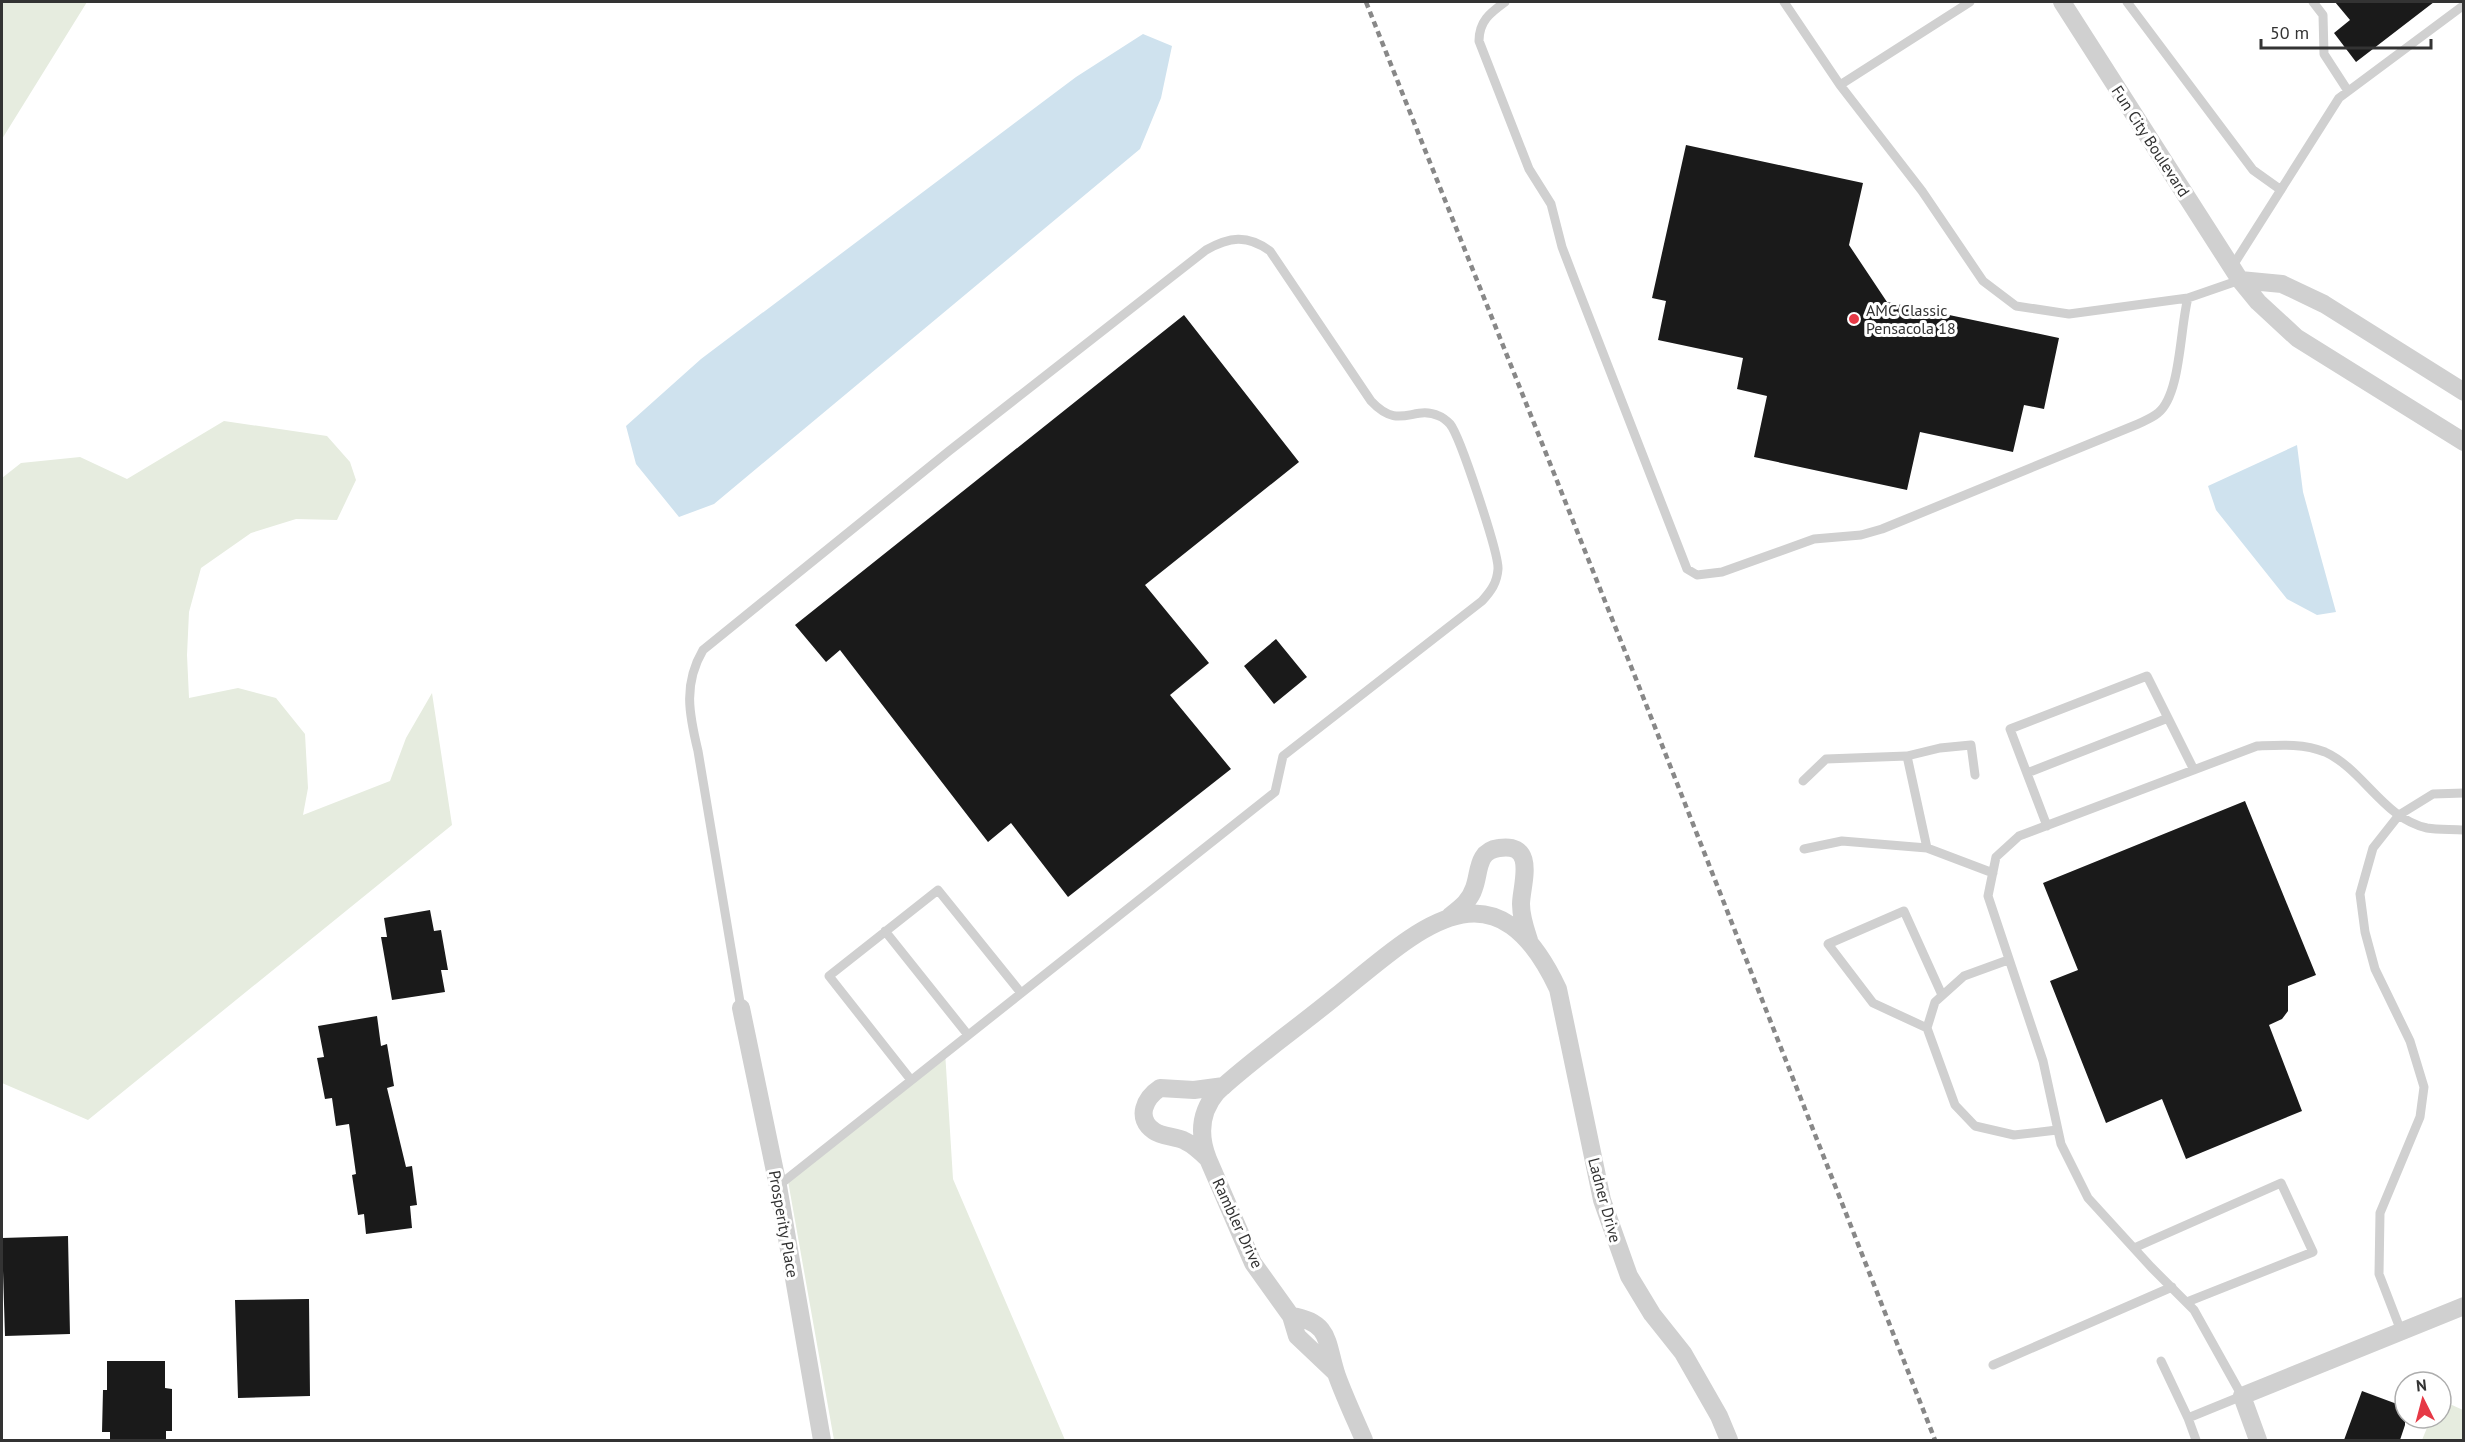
<svg xmlns="http://www.w3.org/2000/svg" width="2465" height="1442" viewBox="0 0 2465 1442" font-family="'PT Sans',sans-serif">
	<style>
		.green { fill: #e6ecdf }
		.water { fill: #cfe2ee }
		.building { fill: #1a1a1a }
		.lines { fill: none; stroke-linecap: round; stroke-linejoin: round }
		.service { stroke: #d0d0d0; stroke-width: 9 }
		.minor { stroke: #d0d0d0; stroke-width: 18 }
		.rail { stroke: #888; stroke-width: 4.5; stroke-dasharray: 6 4.5; stroke-linecap: butt }
		.poi-dot { fill: #e63946; stroke: #fff; stroke-width: 2 }
		.labels { text-anchor: middle; stroke-width: 6; stroke-linejoin: round; paint-order: stroke }
		.street-label { font-size: 16px; fill: #333; stroke: #fff }
		.poi-label { font-size: 16px; fill: #333; stroke: #fff; text-anchor: start }
	</style>
	<rect width="100%" height="100%" fill="#fff"/>
	<!-- green -->
	<path class="green" d="M2 2H87L2 139Z
		M224 421 327 436 350 462 356 480 337 520 296 519 251 533 201 568 189 612 187 655 189 698 238 688 276 698 305 734 308 788 303 815 390 781 406 738 432 693 452 825 88 1120 2 1083V478L21 463 80 457 127 479Z
		M945 1051 953 1179 1065 1440H834L788 1181Z
		M2441 1400 2463 1410V1440H2422L2431 1418H2441Z"/>
	<!-- water -->
	<path class="water" d="M1143 34 1172 46 1161 98 1140 149 714 504 679 517 636 464 626 426 701 359 1076 77Z
		M2297 445 2303 492 2336 612 2317 615 2287 599 2216 510 2208 486Z"/>
	<!-- building -->
	<path class="building" d="M2335 2H2434L2356 62 2334 33 2350 20Z
		M1686 145 1863 183 1849 245 1887 302 2059 338 2044 409 2024 405 2013 452 1920 432 1907 490 1754 457 1767 396 1737 389 1743 358 1658 340 1666 301 1652 298Z
		M1184 315 1299 462 1145 585 1209 663 1170 695 1231 769 1068 897 1011 823 988 842 840 650 826 662 795 625Z
		M1276 639 1307 677 1274 704 1244 666Z
		M2245 801 2316 975 2288 986V1011L2282 1019 2269 1025 2302 1111 2186 1159 2162 1099 2106 1123 2050 981 2078 970 2043 883Z
		M430 910 434 931 441 930 448 970H441L445 992 392 1000 381 937H387L384 918Z
		M377 1016 381 1046 387 1044 394 1086 387 1088 406 1167 412 1166 417 1205 410 1206 412 1228 366 1234 364 1214 358 1215 352 1175 356 1174 349 1124 336 1126 332 1098 325 1099 317 1058 324 1057 318 1026Z
		M68 1236 70 1334 5 1336 2 1238Z
		M309 1299 310 1396 238 1398 235 1300Z
		M107 1361H165V1388L172 1389V1431H166V1440H110V1432H102L103 1390H107Z
		M2362 1391 2405 1407V1425L2400 1440H2344Z"/>
	<g class="lines">
		<!-- service -->
		<path class="service" d="M1505 2C1490 13 1479 21 1479 41L1529 169 1551 204 1562 247 1575 281 1687 569 1697 575 1722 572 1814 539 1861 535 1882 529 2138 424C2144 421 2152 418 2158 413 2181 395 2180 326 2188 298L2240 280
			M1784 2 1840 85 1970 2
			M2127 2 2253 170 2281 190
			M2313 2 2323 15 2324 54 2348 91
			M1840 85 1922 191 1983 281 2016 306 2069 314 2188 298
			M2232 267 2339 98 2464 5
			M1907 756 1940 748 1971 745 1975 775
			M2027 773 2168 718
			M1803 781 1826 759 1907 756 1927 848
			M2047 826 2010 729 2147 676 2194 770
			M1804 849 1842 841 1927 848 1993 873
			M885 931 968 1035
			M2008 960 1964 976 1935 1002 1927 1028 1955 1105 1975 1126 2014 1135 2057 1130
			M741 1008 698 751C689 714 683 684 703 650L949 451 1206 250C1229 237 1247 234 1270 251L1371 401C1400 432 1413 404 1439 416 1442 417 1448 422 1450 424 1460 436 1499 554 1498 569 1497 583 1491 591 1482 601L1283 756 1275 792 778 1186
			M1927 1028 1873 1003 1828 944 1904 911 1942 995
			M911 1080 829 976 938 890 1021 993
			M2134 1248 2281 1183 2313 1252 2187 1302
			M2401 1331 2379 1274 2380 1213 2420 1117 2424 1087 2410 1041 2375 969 2365 932 2360 894 2373 848 2399 815 2433 794 2464 793
			M2161 1361 2188 1418
			M1993 1365 2172 1287
			M2196 1440 2188 1418 2242 1396 2194 1310 2151 1267 2088 1198 2061 1144 2043 1061 1988 896 1996 857 2019 836 2257 746C2279 745 2303 743 2325 752 2363 769 2384 819 2427 828 2438 830 2452 829 2464 830"/>
		<!-- minor -->
		<path class="minor" d="M2062 2 2240 280 2258 302 2297 338 2464 442
			M2240 280 2282 284 2324 304 2464 392
			M1450 916C1460 908 1470 901 1474 888 1480 873 1476 851 1499 848 1538 842 1521 886 1521 904 1521 917 1525 928 1529 940
			M741 1008 778 1186 822 1440
			M1224 1086 1194 1090 1160 1088C1145 1098 1135 1118 1154 1131 1162 1137 1176 1136 1185 1141 1194 1145 1201 1152 1208 1159L1253 1263 1291 1316 1297 1336 1336 1373
			M1208 1159C1198 1134 1200 1112 1217 1092 1254 1058 1296 1029 1335 997 1416 932 1493 851 1558 989L1602 1200 1629 1276 1652 1314 1683 1353 1719 1416 1729 1440
			M1291 1316C1332 1322 1326 1344 1337 1376 1345 1398 1355 1419 1364 1440
			M2258 1440 2242 1396 2464 1306"/>
		<!-- rail -->
		<path class="rail" d="M1366 2 1638 684 1935 1440"/>
	</g>
	<!-- markers -->
	<circle class="poi-dot" cx="1854" cy="319" r="6"/>
	<g class="labels">
		<!-- street labels -->
		<g class="street-label">
			<text transform="translate(2151 141) rotate(57)" y="6">Fun City Boulevard</text>
			<text transform="translate(1605 1200) rotate(75)" y="6">Ladner Drive</text>
			<text transform="translate(1238 1223) rotate(65)" y="6">Rambler Drive</text>
			<text transform="translate(784 1224) rotate(80)" y="6">Prosperity Place</text>
		</g>
		<!-- poi labels -->
		<g class="poi-label">
			<text x="1866" y="316">AMC Classic<tspan x="1866" dy="18">Pensacola 18</tspan></text>
		</g>
	</g>
	<!-- border -->
	<rect width="2465" height="1442" fill="none" stroke="#333333" stroke-width="6"/>
	<!-- north arrow -->
	<g transform="translate(2423 1400) rotate(354)"><circle r="28" fill="#ffffff" stroke="#adadad" stroke-width="1.5"/>
	<path d="M0-4.5L10 22L0 15L-10 22Z" fill="#e63946"/>
	<text y="-9" font-size="16" font-weight="bold" text-anchor="middle" fill="#333333">N</text>
	</g>
	<!-- scale -->
	<path d="M2261 39v9h170v-9" fill="none" stroke="#333333" stroke-width="3"/>
	<text x="2270" y="39" font-size="18" fill="#333333" stroke="#ffffff" stroke-width="4.5" paint-order="stroke">50 m</text>
</svg>
